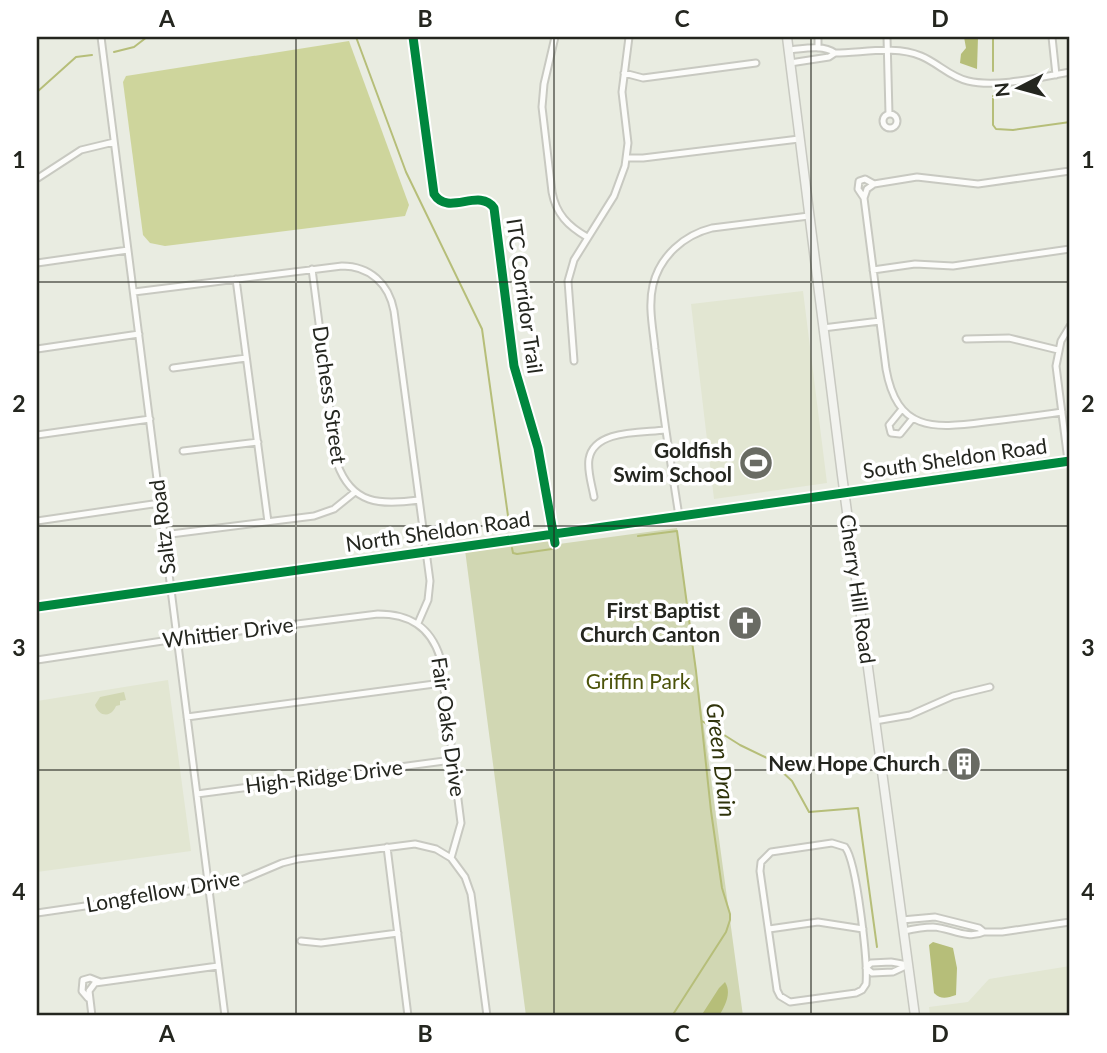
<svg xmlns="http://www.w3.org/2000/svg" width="1107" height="1053" viewBox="0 0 1107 1053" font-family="Lato,sans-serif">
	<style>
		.built { fill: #e2e6d2 }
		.green { fill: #d1d7b3 }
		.forest { fill: #ced59c }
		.water { fill: #b6be79 }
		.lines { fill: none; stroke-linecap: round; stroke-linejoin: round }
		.stream { stroke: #b6be79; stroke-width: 2 }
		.minor-casing { stroke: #c8c9c1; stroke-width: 9 }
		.tertiary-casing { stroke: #c8c9c1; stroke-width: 10 }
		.secondary-casing { stroke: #c8c9c1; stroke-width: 11 }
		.minor { stroke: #fcfcfa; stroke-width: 5 }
		.tertiary { stroke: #fcfcfa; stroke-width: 7 }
		.secondary { stroke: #f2f3ef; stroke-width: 8 }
		.cycleway-casing { stroke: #fff; stroke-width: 13 }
		.cycleway { stroke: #00873e; stroke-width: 9 }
		.grid { fill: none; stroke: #24261f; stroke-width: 2; stroke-opacity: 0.55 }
		.labels { text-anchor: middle; stroke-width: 7; stroke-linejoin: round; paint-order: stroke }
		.street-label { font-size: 21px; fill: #24261f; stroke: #fff }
		.poi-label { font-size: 21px; font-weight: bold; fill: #24261f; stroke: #fff; text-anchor: end }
		.park-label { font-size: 21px; fill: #4b5209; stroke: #fff }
		.water-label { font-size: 23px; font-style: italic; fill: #2f330a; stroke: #fff }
		.neatline { fill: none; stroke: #24261f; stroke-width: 2.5 }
		.grid-label { font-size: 23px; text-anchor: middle; font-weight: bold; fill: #24261f }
	</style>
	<rect width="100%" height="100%" fill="#e9ece1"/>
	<!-- built -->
	<path class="built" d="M803 291 827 483 714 499 691 304Z
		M168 680 191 851 37 872V701Z
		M1070 966V1016H930L929 1007 968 1002 989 979Z"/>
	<!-- green -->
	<path class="green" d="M677 528 743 1016H526L465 550 553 538 554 544H559Z
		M124 692 126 700 120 701V705L116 706C111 718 99 717 95 705L100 697Z"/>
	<!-- forest -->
	<path class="forest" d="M349 41 409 205 405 216 165 246 150 243 143 235 123 82 126 76Z"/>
	<!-- water -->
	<path class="water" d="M964 37H978L977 69 960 63 961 54 966 48Z
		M933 942 953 948 957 968 956 995C947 998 941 1000 934 993L929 945Z
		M725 982C732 993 725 1006 719 1016H701L719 988Z"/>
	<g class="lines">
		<!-- stream -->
		<path class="stream" d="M356 37 406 172 482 329 509 523
			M114 52 134 47 147 37
			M993 71V37
			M37 92 76 57 92 55
			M993 96V125L996 129 1013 130 1070 122
			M638 536 677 531 696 671 711 811 722 888 730 914V920L726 932 672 1016
			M512 548 513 553 517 554 552 549
			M702 721 740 745 767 758 792 781 809 812 858 808 877 947"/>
		<!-- minor casing -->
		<g class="minor-casing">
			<path id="minor" d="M101 37 225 1016
				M555 37 544 84 542 107 552 192C556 214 568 226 587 237
				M818 37V48
				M887 37 889 114
				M1052 37 1056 75
				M788 50C803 49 822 44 835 53
				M790 63 829 57 835 53C862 53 895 45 921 56 938 63 950 77 968 81 997 88 1041 77 1070 72
				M624 73 643 78 756 63
				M883 121a7 7 0 1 1 14 0a7 7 0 1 1-14 0Z
				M627 158H643L799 139
				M38 178 81 150 114 142
				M864 198 858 189 859 181 865 179 874 184
				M37 263 128 250
				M312 269 337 463C352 505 380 505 419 500
				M873 270 915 264 953 266 1070 249
				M236 279 268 522
				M134 292 342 266C370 266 389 284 394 311L430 581 428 600 418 623
				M823 328 880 321
				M966 339 1009 338 1058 350
				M37 349 139 334
				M574 361 568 281 574 260 614 196 625 166 628 143 622 92 629 37
				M173 368 246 358
				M902 409 889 425 891 433 900 434 913 418
				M1062 412C1036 416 1011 419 985 422 932 429 897 431 886 369L864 198 867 189 874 184 917 177 978 184 1070 171
				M37 435 150 419
				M183 451 258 442
				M1068 461 1056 366 1061 341 1070 326
				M594 497C592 485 587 471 589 459 594 429 643 433 665 430
				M679 516C670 460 662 405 655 349 653 328 648 306 653 285 660 256 684 235 712 228L809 216
				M37 521 160 503
				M163 535 314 516 334 509 355 492
				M37 660 176 639 378 614C409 614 430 626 440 657L461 823 451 858 465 877 471 894 487 1016
				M187 717 442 683
				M875 721 910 715 953 696 990 687
				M197 794 452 760
				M832 843 845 847C857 862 868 963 866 984L862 990 856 993 790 1002 780 996 777 990 760 871 761 862 771 852Z
				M387 847 408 1016
				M37 913 230 885 282 863 298 859 415 844 436 849 451 858
				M902 920 935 917 979 928 984 932C967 940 951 928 933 927 923 927 913 929 904 931
				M769 929 818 922 863 929
				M984 932H1002L1070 922
				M301 941 321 943 398 933
				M891 962 908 965 893 972 872 973 866 968 871 963Z
				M88 998 82 991 83 980 90 978 100 982
				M92 1016 89 991 95 983 218 966"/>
		</g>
		<!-- tertiary casing -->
		<g class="tertiary-casing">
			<path id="tertiary" d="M37 607 1070 461"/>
		</g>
		<!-- secondary casing -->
		<g class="secondary-casing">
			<path id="secondary" d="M787 37 842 475 915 1016"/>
		</g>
		<!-- minor -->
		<use href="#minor" class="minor"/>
		<!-- tertiary -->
		<use href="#tertiary" class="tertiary"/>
		<!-- secondary -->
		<use href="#secondary" class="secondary"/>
		<!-- cycleway casing -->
		<g class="cycleway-casing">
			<path id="cycleway" d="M413 37 434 194C448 217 479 187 494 208L514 366 538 448 555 543
				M37 607 1070 461"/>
		</g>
		<!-- cycleway -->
		<use href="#cycleway" class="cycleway"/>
	</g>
	<!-- grid -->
	<path class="grid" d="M296 37V1016M554 37V1016M811 37V1016M37 282H1070M37 526H1070M37 770H1070"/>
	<!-- icons -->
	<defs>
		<g id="stadium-disc" transform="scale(1.75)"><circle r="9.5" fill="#696b63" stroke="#fff"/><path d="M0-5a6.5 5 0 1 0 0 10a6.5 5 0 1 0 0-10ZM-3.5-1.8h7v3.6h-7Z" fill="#fff"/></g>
		<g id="church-disc" transform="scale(1.75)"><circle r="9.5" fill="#696b63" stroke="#fff"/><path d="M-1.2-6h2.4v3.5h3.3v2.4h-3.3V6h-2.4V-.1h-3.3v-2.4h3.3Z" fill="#fff"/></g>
		<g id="building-disc" transform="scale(1.75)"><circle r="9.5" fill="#696b63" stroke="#fff"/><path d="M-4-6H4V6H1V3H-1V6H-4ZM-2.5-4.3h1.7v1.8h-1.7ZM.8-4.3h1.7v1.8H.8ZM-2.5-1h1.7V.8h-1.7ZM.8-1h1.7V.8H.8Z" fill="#fff"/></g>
	</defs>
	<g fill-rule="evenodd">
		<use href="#stadium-disc" x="756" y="463"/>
		<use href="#church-disc" x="745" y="623"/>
		<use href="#building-disc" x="964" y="764"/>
	</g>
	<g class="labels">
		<!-- street labels -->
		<g class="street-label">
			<text transform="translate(524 296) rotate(82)" y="7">ITC Corridor Trail</text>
			<text transform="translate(329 395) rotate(82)" y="7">Duchess Street</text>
			<text transform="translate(955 459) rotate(-8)" y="7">South Sheldon Road</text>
			<text transform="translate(163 527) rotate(-97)" y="7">Saltz Road</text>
			<text transform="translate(438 532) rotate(-8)" y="7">North Sheldon Road</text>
			<text transform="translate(857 589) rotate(82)" y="7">Cherry Hill Road</text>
			<text transform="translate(228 633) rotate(-7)" y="7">Whittier Drive</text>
			<text transform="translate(448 727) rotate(82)" y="7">Fair Oaks Drive</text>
			<text transform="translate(324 777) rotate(-7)" y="7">High-Ridge Drive</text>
			<text transform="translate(163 892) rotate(-10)" y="7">Longfellow Drive</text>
		</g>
		<!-- poi labels -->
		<g class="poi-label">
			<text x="732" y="458">Goldfish<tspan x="732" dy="24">Swim School</tspan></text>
			<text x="720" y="618">First Baptist<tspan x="720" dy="24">Church Canton</tspan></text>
			<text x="940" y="771">New Hope Church</text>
		</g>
		<!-- park labels -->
		<g class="park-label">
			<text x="638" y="689">Griffin Park</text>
		</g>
		<!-- water labels -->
		<g class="water-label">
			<text transform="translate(721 760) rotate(83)" y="8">Green Drain</text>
		</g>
	</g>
	<!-- border -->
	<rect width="1107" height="1053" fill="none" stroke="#ffffff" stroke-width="77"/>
	<!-- north arrow -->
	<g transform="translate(1019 88) rotate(264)" stroke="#ffffff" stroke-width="5" paint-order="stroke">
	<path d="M0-5L12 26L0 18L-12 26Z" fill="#24261f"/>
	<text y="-10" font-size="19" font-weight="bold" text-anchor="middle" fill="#24261f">N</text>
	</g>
	<rect x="38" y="38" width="1030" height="976" class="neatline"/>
	<g class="grid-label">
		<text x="167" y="27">A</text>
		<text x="425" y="27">B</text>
		<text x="682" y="27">C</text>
		<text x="940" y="27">D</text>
		<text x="19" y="168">1</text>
		<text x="1088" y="168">1</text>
		<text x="19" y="412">2</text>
		<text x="1088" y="412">2</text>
		<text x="19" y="656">3</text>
		<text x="1088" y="656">3</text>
		<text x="19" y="900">4</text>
		<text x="1088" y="900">4</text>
		<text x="167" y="1042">A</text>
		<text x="425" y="1042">B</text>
		<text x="682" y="1042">C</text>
		<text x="940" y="1042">D</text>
	</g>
</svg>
